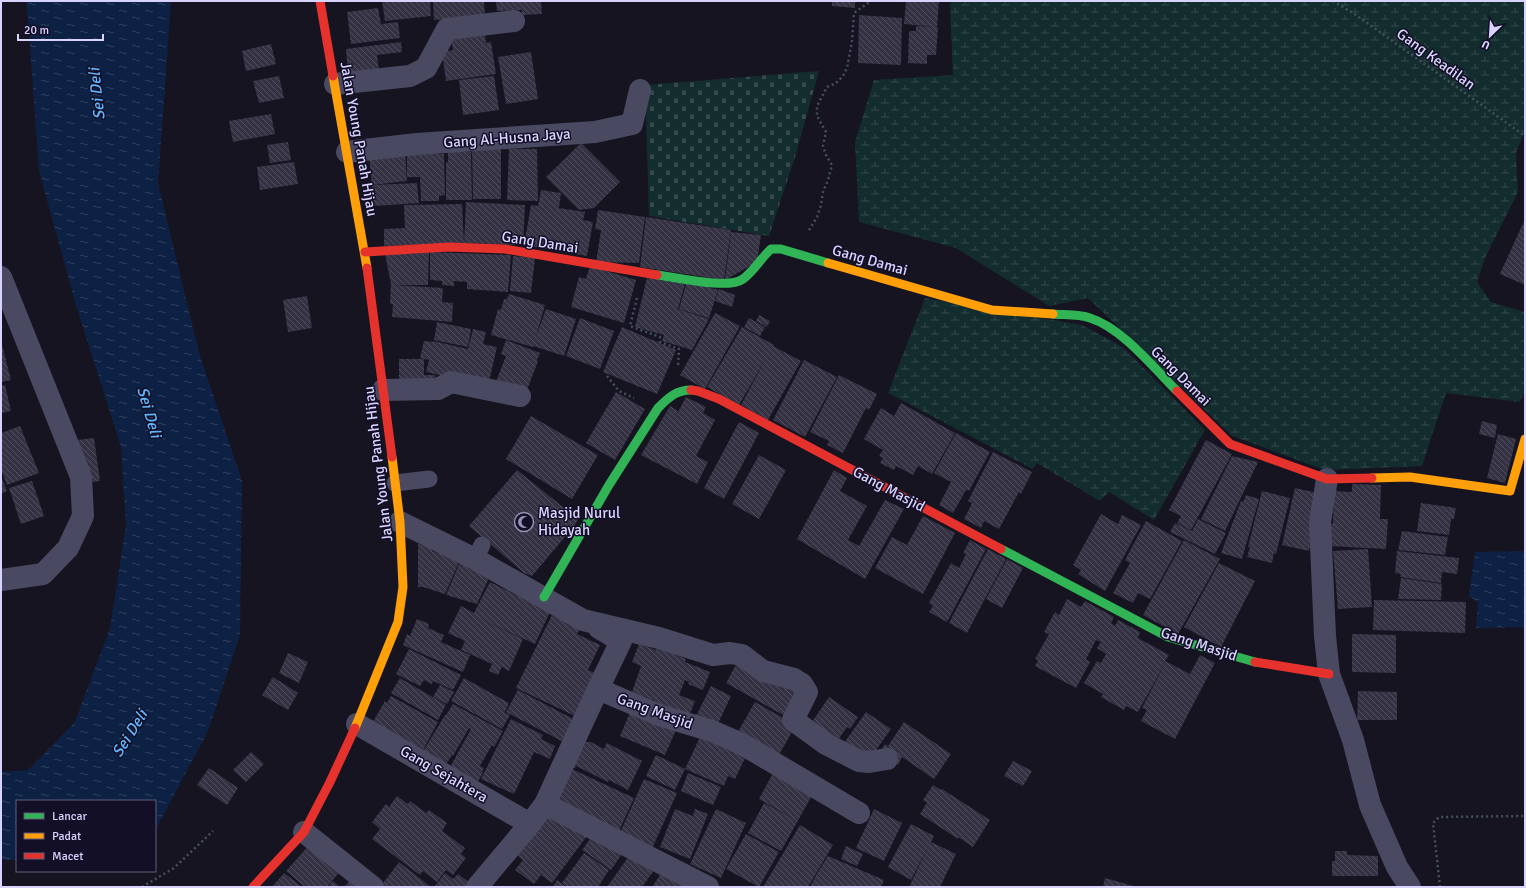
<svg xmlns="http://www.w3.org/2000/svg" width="1526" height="888" viewBox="0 0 1526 888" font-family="Signika,sans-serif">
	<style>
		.wetland { fill: url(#wetland-marsh) }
		.cemetery { fill: url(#cemetery-stones) }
		.water { fill: url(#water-ripples) }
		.building { fill: url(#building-back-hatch) }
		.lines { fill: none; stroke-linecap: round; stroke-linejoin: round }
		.path { stroke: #44505f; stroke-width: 2.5; stroke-dasharray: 2 3; stroke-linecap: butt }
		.lane { stroke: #4a4962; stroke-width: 17 }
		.street { stroke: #4a4962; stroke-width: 22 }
		.fast { stroke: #30b455; stroke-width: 9 }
		.slow { stroke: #ff9f0a; stroke-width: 9 }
		.jam { stroke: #e5322d; stroke-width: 9 }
		.labels { text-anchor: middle; stroke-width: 3; stroke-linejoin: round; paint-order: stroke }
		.street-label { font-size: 15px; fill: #d9d4ff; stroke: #130f26 }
		.poi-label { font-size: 15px; fill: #d9d4ff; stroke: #130f26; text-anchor: start }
		.water-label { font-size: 16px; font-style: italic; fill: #62b6ff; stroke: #130f26 }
	</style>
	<defs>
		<pattern id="wetland-marsh" width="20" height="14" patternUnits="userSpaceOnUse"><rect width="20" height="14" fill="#132c2d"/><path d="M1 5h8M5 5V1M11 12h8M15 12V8" fill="none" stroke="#354a4c"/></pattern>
		<pattern id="cemetery-stones" width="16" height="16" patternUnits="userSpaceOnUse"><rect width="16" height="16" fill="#132c2d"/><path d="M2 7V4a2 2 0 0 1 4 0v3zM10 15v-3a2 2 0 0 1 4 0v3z" fill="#354a4c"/></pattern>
		<pattern id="water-ripples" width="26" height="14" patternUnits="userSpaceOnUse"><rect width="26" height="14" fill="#0d2144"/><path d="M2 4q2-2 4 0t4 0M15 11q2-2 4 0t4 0" fill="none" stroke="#304060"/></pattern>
		<pattern id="building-back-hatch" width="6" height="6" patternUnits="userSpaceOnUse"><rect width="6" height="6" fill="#343243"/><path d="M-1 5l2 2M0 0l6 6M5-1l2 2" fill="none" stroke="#514f5f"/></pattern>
	</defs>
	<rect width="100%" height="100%" fill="#161421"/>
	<!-- wetland -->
	<path class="wetland" d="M951 1H1525V131L1516 153 1518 192 1485 258 1477 282 1491 302 1525 312V391L1520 402 1446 393 1422 466 1325 470 1232 436 1088 298 1049 306 956 248 859 222 855 142 874 80 953 75 950 7Z
		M925 298 1082 325 1123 347 1205 430 1154 520 1109 492 1100 501 1037 463 1033 469 888 393Z"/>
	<!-- cemetery -->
	<path class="cemetery" d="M819 71 796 154 769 236 649 216 645 85Z"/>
	<!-- water -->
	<path class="water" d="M26 1H171L158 183 199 353 242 481 240 635 208 731 156 829 155 801H17V860H1V772L28 770 75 722 110 628 126 525 121 447 76 305 39 171 28 18Z
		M1525 551V627L1476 628 1478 602 1469 596 1475 552Z"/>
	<!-- building -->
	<path class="building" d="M382 1H430L431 16 385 21Z
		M433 1H484L485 16 434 20Z
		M496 1H541L542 14 522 15V10L497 11Z
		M832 1H855V8L832 6Z
		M906 1H939L937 27 904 24Z
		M378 8 381 24 398 22 400 38 351 44 347 12Z
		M859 15 902 18 901 65 858 63Z
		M916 26 938 27 936 55H927V64L908 63 909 31H916Z
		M485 34 486 43 491 42 496 74 446 81 442 52 453 50 451 39Z
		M401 42 402 52 377 55 379 71 348 74 346 49Z
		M271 44 276 64 246 71 242 51Z
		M531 52 538 99 506 104 498 57Z
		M279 76 284 98 259 103 253 81Z
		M494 76 499 110 463 115 459 80Z
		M271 114 275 134 233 142 229 121Z
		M288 142 291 160 270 163 267 145Z
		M581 143 620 182 594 208 579 210 546 177Z
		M472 148H501V199H473Z
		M509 149H537L538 201 507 200Z
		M407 151 426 154H444L445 195 439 196V201H421L420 177H407Z
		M405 152 407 181 372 185 369 156Z
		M448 152H471L472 200H446V162H448Z
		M294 162 298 184 260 190 257 167Z
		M417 183 419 203 374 206 372 185Z
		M541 190 561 193 559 208 585 212 583 220 593 222 587 256 524 245 531 205 538 206Z
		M466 202 525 205 523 245 464 243Z
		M462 204 464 243 384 246V229L405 228 404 205Z
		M598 210 645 217 639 263 596 262 601 230 595 229Z
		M646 217 731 230 724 280 640 267Z
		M1525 219V285L1500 274Z
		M731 232 761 235 757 262 725 280Z
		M430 252 511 255 508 292 467 289V282L454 281V286L442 285V281L430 280Z
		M429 253 428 285H393L443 288 442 302 453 303 452 322 392 317 393 304H390L391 284 385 254Z
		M513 256 535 258 531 293 510 291Z
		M590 266 636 280 624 323 571 307 579 277 586 279Z
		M647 278 685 284 677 312 678 309 709 319 692 350 662 341 664 335 635 327Z
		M687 281 718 290 709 318 679 309Z
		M719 289 735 295 732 307 715 301Z
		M509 294 545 305 536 337 546 309 576 319 564 356 533 346V347L491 335 498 309 501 310 504 299H507Z
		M307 296 312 328 288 332 283 300Z
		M715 313 740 326 705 389 680 375Z
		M759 315 770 321 767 327 756 321Z
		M580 318 614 331 600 369 566 356Z
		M749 318 765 327 760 336 744 327Z
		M437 322 471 329 468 347 434 340Z
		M622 327 676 350 657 394 603 372Z
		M742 327 774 345 773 346 801 361 768 420 741 405 766 358 739 405 707 387Z
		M473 329 486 332 483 344 497 347 488 386 426 372 429 360 420 358 424 341 433 342V341L468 349Z
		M506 340 540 353 537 360 538 361 525 395 495 384 506 356 501 354Z
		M1 341 11 380 1 382Z
		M399 359H424V375H435V377H441L399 388Z
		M804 360 837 377 805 437 773 420Z
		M839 375 877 394 869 410 866 408 843 453 827 445 829 441 810 432Z
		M5 385 11 411 1 413V386Z
		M616 392 645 409 615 460 586 443Z
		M686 397 706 407 703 413 715 420 696 456 708 462 697 484 641 455 670 406 678 411 676 416Z
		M901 403 955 433 932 474 918 466 913 475 896 466 894 470 880 463 883 458 879 456 883 450 864 439 881 408 894 416Z
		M531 416 598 455 572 499 506 459Z
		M1482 421 1497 425 1495 438 1479 434Z
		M739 422 759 433 724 499 704 488Z
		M20 426 39 473 7 485 1 469V433Z
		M956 433 990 452 969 491 966 490 953 513 939 505 951 482 934 473Z
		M1498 434 1516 439 1505 483 1487 478Z
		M94 438 100 481 83 483 77 440Z
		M1206 440 1232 454 1191 530 1177 523 1181 516 1169 510Z
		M993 452 1032 472 1021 494 1019 492 999 529 984 521 981 528 964 519 972 503 968 501Z
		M759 455 786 470 759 519 732 504Z
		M1232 456 1258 462 1225 531 1201 519Z
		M517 470 578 519 575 525 532 576 524 573 469 526Z
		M834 470 847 478 840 491 867 506 848 540 859 546 855 553 885 500 904 509 865 579 797 539Z
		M1 476 7 491 1 494Z
		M32 481 44 516 21 524 9 488Z
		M1352 484 1381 485 1380 519H1388L1386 549 1328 546 1329 523 1333 524 1334 491 1352 492Z
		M1295 488 1322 494 1309 551 1282 545Z
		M1262 491 1290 498 1276 554 1274 553 1272 563 1247 557 1250 547H1248Z
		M1246 495 1259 499 1242 559 1221 553 1241 501 1243 502Z
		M1421 503 1456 508 1454 519H1451L1449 535 1417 531Z
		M1101 514 1118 524 1122 515 1141 525 1105 591 1078 574 1081 570 1073 565Z
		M923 516 955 533 923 594 875 568 892 537 907 545Z
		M1198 519 1226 533 1215 554 1170 532 1175 523 1192 531Z
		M1146 521 1182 541 1150 599 1138 593 1133 603 1113 593 1130 563 1125 560Z
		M1402 531 1448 537 1445 555 1398 550Z
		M970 540 986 549 947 622 929 612 933 606 929 603 951 563 959 568 966 554 963 553Z
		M1184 540 1220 559 1178 634 1143 615Z
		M418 544 433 548 432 551 460 560 445 594 423 587H418Z
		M988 549 1006 559 967 633 949 623Z
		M1368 549 1372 607 1338 609 1333 551Z
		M1397 551 1459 558 1457 574 1442 572 1441 583 1400 577 1401 574 1395 573Z
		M1007 559 1023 568 1002 608 986 599Z
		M460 562 489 578 477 604 446 595Z
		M1219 563 1255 581 1221 647 1184 627Z
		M1401 578 1442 584 1441 600 1398 599Z
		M490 582 550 612 535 644 472 615 523 639 509 671 502 667 498 675 489 671 492 664 461 650 465 641 448 633 461 606 474 613Z
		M1067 599 1081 607 1085 601 1114 617 1111 623 1115 626 1118 620 1140 632 1138 638 1169 655 1165 661 1190 674 1200 655 1215 663 1175 739 1141 721 1147 710 1142 708 1165 663 1138 712 1126 706 1124 710 1101 697 1103 694 1084 683 1097 661 1101 663 1106 654 1097 648 1101 642 1096 640 1086 659 1090 662 1076 688 1035 666 1038 660 1035 659 1049 634 1044 632 1055 612 1059 615Z
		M1374 600 1466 602 1465 633 1373 630Z
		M552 615 580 629 577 634 600 645 588 670 595 673 579 718 516 688Z
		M417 619 429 624 428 628 444 635 441 642 470 655 463 672 403 645 407 634 410 636Z
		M1352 634 1396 635V673L1352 672Z
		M639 644 656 650 657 647 686 659 685 662 710 672 703 690 688 684 689 682 685 680 679 695 695 701 688 719 653 706 655 701 632 692 641 666 632 662Z
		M409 649 461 675 453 690 433 681 432 684 424 680 420 686 396 674Z
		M288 653 308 662 299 683 279 673Z
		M738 661 800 689 785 716 726 683Z
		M273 677 298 693 288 710 262 695Z
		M400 678 446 705 438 720 391 693Z
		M464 678 509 703 505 712 502 711 510 715 502 729 451 701Z
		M440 685 454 692 447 704 433 697Z
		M711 686 731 696 715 730 694 720Z
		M518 690 581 723 569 745 506 712Z
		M1358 691 1397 692V720H1357Z
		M391 696 438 722 420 756 370 727 385 701 387 703Z
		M829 697 858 717 850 729 847 727 838 740 812 722Z
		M755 702 796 725 776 760 735 737Z
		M453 704 503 731 494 747 492 745 480 766 484 768 482 772 483 773 476 785 449 769 471 729 469 728 453 756 452 755 445 766 422 753 445 715H446Z
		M632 708 676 730 665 755 620 736Z
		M866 712 891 729 869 760 844 743Z
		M511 719 543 735 541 739 555 746 550 759 534 752 514 794 481 779Z
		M904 722 951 754 934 779 902 757 898 765 880 752 885 744 888 746Z
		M702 733 747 754 735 779 728 776 724 786 685 769 675 790 646 776 656 755 685 769Z
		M579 739 587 742H591L604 749 607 743 642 761 628 790 609 780 608 782 576 766 575 768 566 763Z
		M251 752 264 764 246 782 233 770Z
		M1013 761 1032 771 1023 786 1004 776Z
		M209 768 238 788 227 805 197 785Z
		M572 769 634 798 619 831 554 807Z
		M775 769 815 790 781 851 748 833 764 803 796 820 759 799Z
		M688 773 721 787 713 805 681 791Z
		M644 779 677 793 651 851 618 837Z
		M933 785 941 790 942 789 990 820 973 847 958 837V839L920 814 927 803 923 800Z
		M397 796 408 804 410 801 426 813 429 810 447 823 442 831 465 848 461 854 466 858 453 875 446 870 437 882 423 871 420 875 372 839 380 829 372 822 386 804 389 807Z
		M675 809 693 816 695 809 708 814 690 859 660 847Z
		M716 809 746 823 721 878 690 864Z
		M874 809 902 823 884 861 856 848Z
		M548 811 590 832 552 883 541 875 534 884 515 870 523 860 513 852Z
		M911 824 934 836 931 842 956 854 940 887H909L929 845 911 880 888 867Z
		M800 825 833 845 808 887H763Z
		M595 832 624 851 611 870 582 850Z
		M746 834 779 852 759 887 726 869Z
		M312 842 343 868 327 887H305L286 871Z
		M846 846 863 854 857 866 841 859Z
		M1335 851H1347V855L1378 856V876H1332V861H1335Z
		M584 853 609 870 598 887H568L562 883Z
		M631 853 655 869 642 887H607Z
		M828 856 884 880 881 887H810L816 875Z
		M399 862 431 887H380Z
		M662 872 682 886 681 887H652Z
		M284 873 302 887H272Z
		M445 873 453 879 458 874 474 886 473 887H434Z
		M354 876 368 887H344Z
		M1105 878 1137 887H1103Z
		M557 880 567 887H553Z
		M333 881 340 887H328Z"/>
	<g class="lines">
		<!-- path -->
		<path class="path" d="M1333 1 1356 15 1525 136
			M809 230 817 217 821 205 823 192 828 180 832 165 826 155 823 146 826 132 817 116V106L827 87 836 83 843 76 847 68 852 41 854 13 871 1
			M637 298 630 326 660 337V342L679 349 678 366
			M607 376 619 391 634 398
			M142 887 174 868 213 831
			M1440 887 1433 823 1439 817 1525 816"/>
		<!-- lane -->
		<path class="lane" d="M395 483 429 479
			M475 559 482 545"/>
		<!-- street -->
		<path class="street" d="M335 84 410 76 426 68 447 29 514 21
			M347 152 417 144 595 132 632 124 640 90
			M1 277 81 477 83 516 68 548 43 574 1 580
			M383 390 438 389 451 382 520 396
			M1327 479 1320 522 1325 636 1329 674 1353 740 1370 805 1397 867 1410 887
			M400 522 475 559 583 620 659 638 713 655 730 653 742 655 763 671 794 679 802 684 807 692 793 720 826 744 859 761 869 762 887 759
			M599 628 621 641 598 689 659 715 712 731 742 744 859 813
			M357 724 530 824
			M545 804 708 887
			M304 832 373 887
			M477 887 530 824 545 804 598 689"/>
		<!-- fast -->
		<path class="fast" d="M657 275C676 277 728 290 743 279 754 271 761 258 771 249H781L828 263
			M1053 314C1064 315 1079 314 1090 318 1122 328 1153 367 1177 391
			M1001 549 1168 637 1255 662
			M544 597 609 485 658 408C668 398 676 390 691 390"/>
		<!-- slow -->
		<path class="slow" d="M333 76 367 268
			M828 263 992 310 1053 314
			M1372 478 1410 477 1510 491 1525 439
			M355 728 398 622 403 587 400 522 392 457"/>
		<!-- jam -->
		<path class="jam" d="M320 1 333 76
			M365 252 449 247 505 249 657 275
			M367 268 392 457
			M691 390 698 391 719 399 1001 549
			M1177 391 1230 444 1327 479 1372 478
			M1255 662 1329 674
			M253 887 304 832 330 782 355 728"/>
	</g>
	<!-- icons -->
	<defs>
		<g id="mosque-ring" transform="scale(1)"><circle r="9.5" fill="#130f26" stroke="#9591b1" stroke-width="1.5"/><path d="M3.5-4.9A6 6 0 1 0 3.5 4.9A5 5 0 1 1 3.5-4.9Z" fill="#9591b1"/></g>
	</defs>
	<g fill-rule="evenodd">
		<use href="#mosque-ring" x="524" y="522"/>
	</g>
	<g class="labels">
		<!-- street labels -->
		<g class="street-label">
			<text transform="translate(1436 59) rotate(36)" y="5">Gang Keadilan</text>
			<text transform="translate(507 138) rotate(-4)" y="5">Gang Al-Husna Jaya</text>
			<text transform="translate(359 139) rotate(80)" y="5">Jalan Young Panah Hijau</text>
			<text transform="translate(540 242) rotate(9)" y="5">Gang Damai</text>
			<text transform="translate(870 260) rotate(16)" y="5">Gang Damai</text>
			<text transform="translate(1181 376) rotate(45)" y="5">Gang Damai</text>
			<text transform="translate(378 464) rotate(-97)" y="5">Jalan Young Panah Hijau</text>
			<text transform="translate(889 489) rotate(28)" y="5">Gang Masjid</text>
			<text transform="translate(1199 644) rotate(18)" y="5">Gang Masjid</text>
			<text transform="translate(655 711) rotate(20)" y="5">Gang Masjid</text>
			<text transform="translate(444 774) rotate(30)" y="5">Gang Sejahtera</text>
		</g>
		<!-- poi labels -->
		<g class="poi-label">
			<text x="538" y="518">Masjid Nurul<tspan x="538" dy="17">Hidayah</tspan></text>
		</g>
		<!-- water labels -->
		<g class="water-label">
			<text transform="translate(96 94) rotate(-96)" y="6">Sei Deli</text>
			<text transform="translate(150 412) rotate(74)" y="6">Sei Deli</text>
			<text transform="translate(129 733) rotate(-58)" y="6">Sei Deli</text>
		</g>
	</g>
	<!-- border -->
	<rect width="1526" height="888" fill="none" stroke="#d9d4ff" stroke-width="4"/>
	<!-- legend -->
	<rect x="16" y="800" width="140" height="72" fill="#130f26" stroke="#625e7d"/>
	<rect x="24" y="813" width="20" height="6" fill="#30b455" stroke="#625e7d"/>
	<text x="52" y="820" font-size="12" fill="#d9d4ff">Lancar</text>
	<rect x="24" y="833" width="20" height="6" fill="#ff9f0a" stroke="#625e7d"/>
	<text x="52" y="840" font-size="12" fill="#d9d4ff">Padat</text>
	<rect x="24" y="853" width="20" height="6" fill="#e5322d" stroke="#625e7d"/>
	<text x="52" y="860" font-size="12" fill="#d9d4ff">Macet</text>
	<!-- north arrow -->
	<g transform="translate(1490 36) rotate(205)" stroke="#130f26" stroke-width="3" paint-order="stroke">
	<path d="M0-3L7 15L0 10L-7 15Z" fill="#d9d4ff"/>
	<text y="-6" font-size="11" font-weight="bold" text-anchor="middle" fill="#d9d4ff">U</text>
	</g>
	<!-- scale -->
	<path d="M18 34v6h85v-6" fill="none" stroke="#d9d4ff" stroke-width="2"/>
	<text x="24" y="34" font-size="12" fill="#d9d4ff" stroke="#130f26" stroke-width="3" paint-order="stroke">20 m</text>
</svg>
